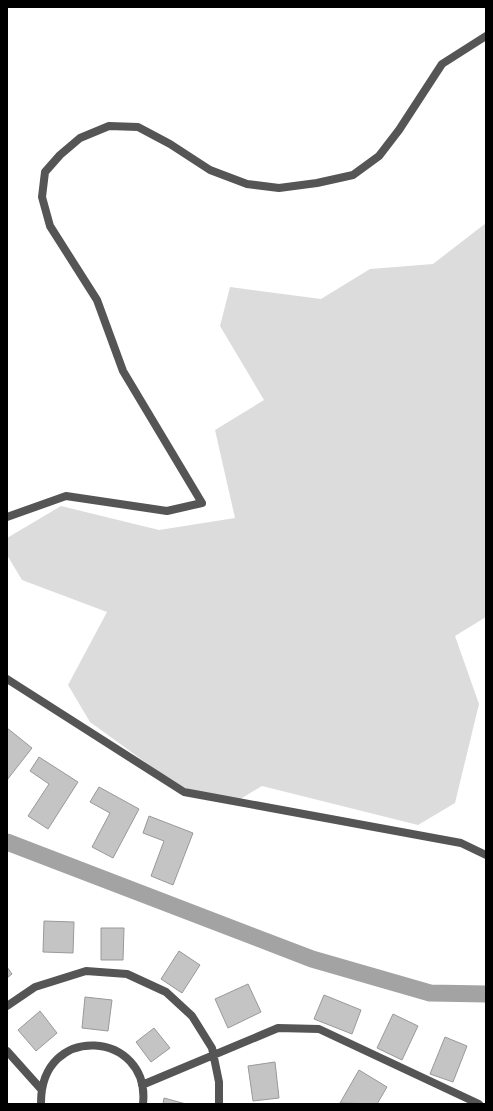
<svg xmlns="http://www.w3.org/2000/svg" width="493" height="1111" viewBox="0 0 493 1111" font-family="'Noto Sans',sans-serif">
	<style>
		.green { fill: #dcdcdc }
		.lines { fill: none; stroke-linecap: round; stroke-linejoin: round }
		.canal { stroke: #a3a3a3; stroke-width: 17 }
		.building { fill: #c4c4c4; stroke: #999 }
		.minor { stroke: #555; stroke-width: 8 }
	</style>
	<rect width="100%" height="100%" fill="#fff"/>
	<!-- green -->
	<path class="green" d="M486 223V617L455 636 479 704 455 803 418 825 262 786 237 801 178 786 90 722 68 685 107 612 22 580 7 555V538L61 506 159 530 235 518 215 430 264 400 220 326 230 287 321 299 370 269 433 264Z"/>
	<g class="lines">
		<!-- canal -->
		<path class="canal" d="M7 842 312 959 430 993 486 994"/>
	</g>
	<!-- building -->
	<path class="building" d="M7 728 32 748 7 780Z
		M39 757 78 782 48 829 28 816 49 784 30 771Z
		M99 787 139 809 113 858 92 847 110 813 90 802Z
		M149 816 193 833 173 885 151 876 164 841 143 833Z
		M44 921 74 922 73 953 43 952Z
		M101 928H124L123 960H101Z
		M179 951 200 965 182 993 161 979Z
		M7 967 12 974 7 978Z
		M248 984 261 1012 228 1028 215 999Z
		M324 995 361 1010 352 1034 314 1019Z
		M85 997 112 1000 108 1031 82 1028Z
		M40 1011 57 1033 36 1051 18 1030Z
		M393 1014 418 1026 402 1060 377 1048Z
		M154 1028 170 1048 151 1062 136 1042Z
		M445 1037 467 1046 453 1082 430 1074Z
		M275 1062 279 1098 253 1101 248 1066Z
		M359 1070 387 1087 377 1104 340 1103Z
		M164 1098 186 1104H163Z"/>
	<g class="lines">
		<!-- minor -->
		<path class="minor" d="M7 517 66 496 167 511 202 503 123 371 97 300 50 226 42 197 45 172 60 155 80 138 109 126 138 127 170 144 210 170 247 184 279 188 317 183 353 175 379 156 399 130 442 64 486 36
			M7 679 184 792 461 843 486 855
			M7 1006 35 987 86 971 127 974 166 992 192 1016 212 1048 219 1082V1104
			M7 1051 41 1089
			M142 1085 278 1028 319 1029 479 1104
			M41 1104C40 1021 151 1031 143 1104"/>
	</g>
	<!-- border -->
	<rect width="493" height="1111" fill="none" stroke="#000000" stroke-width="16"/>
</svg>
